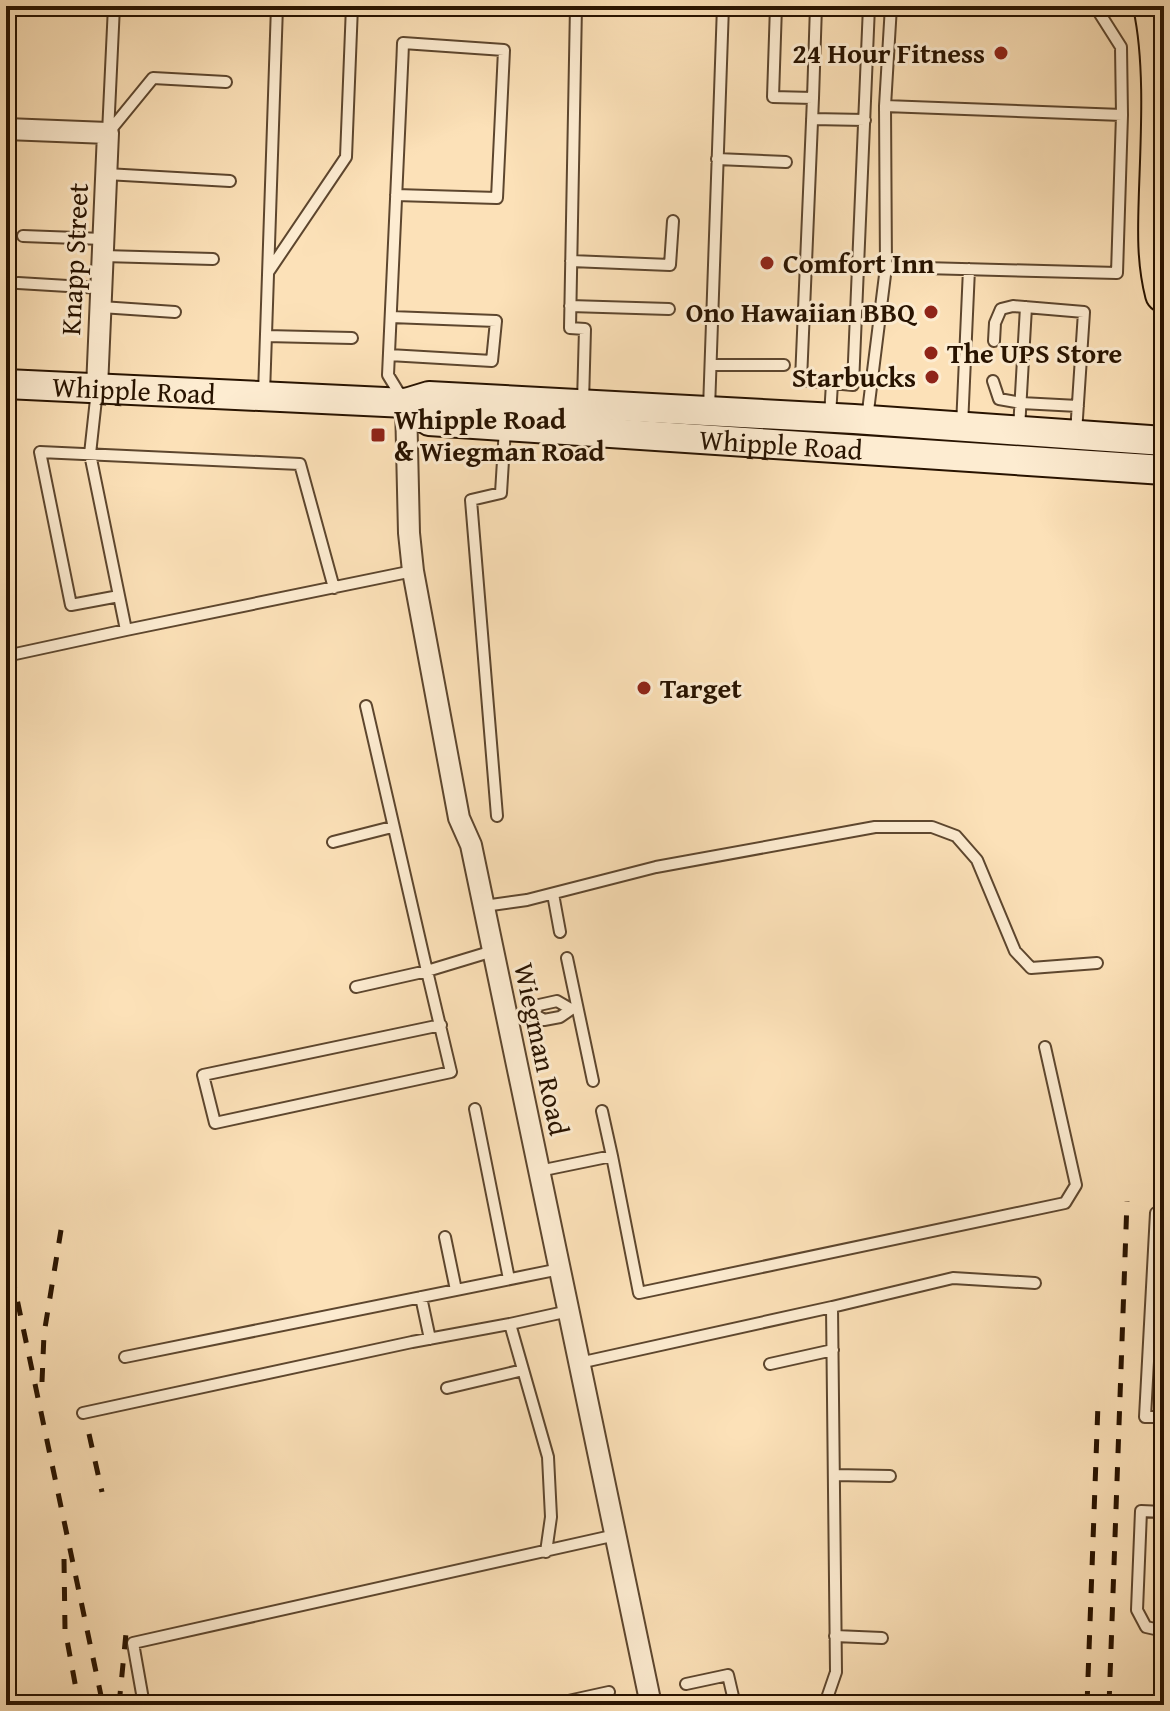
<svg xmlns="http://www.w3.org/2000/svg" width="1170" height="1711" viewBox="0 0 1170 1711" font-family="'Gentium Book Plus',serif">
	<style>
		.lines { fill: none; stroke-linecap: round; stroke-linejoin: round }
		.service-casing { stroke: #5d462e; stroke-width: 14 }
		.minor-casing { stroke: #5d462e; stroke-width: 24 }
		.secondary-casing { stroke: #281300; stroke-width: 32 }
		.motorway-casing { stroke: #281300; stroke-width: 40 }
		.service { stroke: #fdecd1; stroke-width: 10 }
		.minor { stroke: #fdecd1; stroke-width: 20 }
		.secondary { stroke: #fdecd1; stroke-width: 28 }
		.motorway { stroke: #fce1b8; stroke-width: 36 }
		.rail { stroke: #281300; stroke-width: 5; stroke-dasharray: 14 14; stroke-linecap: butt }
		.poi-dot { fill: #8f2418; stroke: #fdecd1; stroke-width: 3 }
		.labels { text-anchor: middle; stroke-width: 6; stroke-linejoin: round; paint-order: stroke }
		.poi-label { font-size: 28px; font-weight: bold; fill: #281300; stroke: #fdecd1; text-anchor: start }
		.street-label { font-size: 28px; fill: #281300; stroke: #fdecd1 }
	</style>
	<rect width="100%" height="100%" fill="#fce1b8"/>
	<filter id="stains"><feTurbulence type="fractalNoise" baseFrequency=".0025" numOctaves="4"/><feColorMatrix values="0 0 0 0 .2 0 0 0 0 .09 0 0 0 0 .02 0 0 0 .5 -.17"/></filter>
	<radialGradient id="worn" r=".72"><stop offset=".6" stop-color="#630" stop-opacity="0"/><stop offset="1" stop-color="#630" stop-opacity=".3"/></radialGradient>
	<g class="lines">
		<!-- service casing -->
		<g class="service-casing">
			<path id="service" d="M576 6 570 328 585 329 583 402
				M776 6 773 97 813 98 801 380 853 385 869 6
				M1095 6 1121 47 1122 115
				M813 98 816 6
				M885 106 1122 115 1117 273 886 267
				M812 119 865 120
				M108 133 153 78 226 82
				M108 133 114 6
				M717 159 786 162
				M106 174 230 181
				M396 195 497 198 504 50 403 43C399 154 394 265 388 375L402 398
				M23 236 103 239
				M103 256 213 259
				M571 261 670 265 673 221
				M269 271 346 157 352 6
				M18 283 101 288
				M570 306 669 309
				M101 307 175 312
				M266 336 352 338
				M994 341 995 323 1001 309 1013 306 1084 312 1076 433
				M389 355 492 361 496 321 391 317
				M711 365H784
				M993 381 999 399 1021 403 1078 406
				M264 394 277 6
				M709 409 723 6
				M830 416 832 383
				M867 419 886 267 885 106 891 6
				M962 426 969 269
				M1019 429 1026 307
				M119 596 71 605 40 452 300 464 334 588
				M126 630 413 571
				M6 656 126 630 90 454 97 390
				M366 706 427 971 493 951
				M497 816 471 500 501 493 505 428
				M333 842 392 827
				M553 894 560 932
				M484 906 527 900 656 867 875 827H932L956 836 977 860 1015 951 1031 968 1097 963
				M567 958 593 1081
				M356 987 427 971 451 1072 215 1123 203 1075 441 1025
				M533 1014 544 1020 560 1017 573 1008
				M507 1019 533 1014 539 1005 557 1001 569 1008
				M475 1109 509 1279
				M602 1111 612 1156
				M539 1171 612 1156 639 1293 1065 1203 1076 1185 1045 1047
				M1164 1213H1156L1145 1417H1164
				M445 1237 456 1290
				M421 1297 430 1339
				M125 1357 560 1269
				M579 1363 832 1307
				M770 1364 833 1350
				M447 1388 523 1370
				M83 1413 412 1342 510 1324
				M6 1427 8 1439H6
				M834 1475 890 1476
				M1164 1512 1141 1511 1137 1610 1146 1627 1164 1631
				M546 1552 551 1517 548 1457 510 1324 569 1311
				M835 1636 882 1638
				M686 1684 728 1675 735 1705
				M144 1705 133 1643 616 1535
				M550 1705 609 1692
				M820 1705 825 1704 836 1672 832 1307 953 1278 1035 1283"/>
		</g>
		<!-- minor casing -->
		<g class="minor-casing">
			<path id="minor" d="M6 129 108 133 97 388
				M406 403 409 533 413 571 459 818 471 845 651 1705"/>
		</g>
		<!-- secondary casing -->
		<g class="secondary-casing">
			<g id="secondary">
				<path id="s1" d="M6 384 406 403 429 396 854 419 1164 441"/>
				<path id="s2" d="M406 403 429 421 1164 470"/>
			</g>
		</g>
		<!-- motorway casing -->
		<g class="motorway-casing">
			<path id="motorway" d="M1152 6C1164 61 1160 133 1158 190 1157 225 1155 259 1164 294"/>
		</g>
		<!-- service -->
		<use href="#service" class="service"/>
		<!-- minor -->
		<use href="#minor" class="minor"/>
		<!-- secondary -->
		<use href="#secondary" class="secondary"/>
		<!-- motorway -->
		<use href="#motorway" class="motorway"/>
		<!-- rail -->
		<path class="rail" d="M6 1247 103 1705
			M42 1382 44 1334 61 1230
			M89 1434 102 1492
			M64 1559 65 1629 79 1705
			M119 1705 127 1623
			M1087 1705 1098 1404
			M1109 1705 1127 1201"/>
	</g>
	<!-- markers -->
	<g class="poi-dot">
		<circle cx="1001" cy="53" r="8"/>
		<circle cx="767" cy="263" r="8"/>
		<circle cx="931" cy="312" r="8"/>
		<circle cx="931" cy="353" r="8"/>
		<circle cx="932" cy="377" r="8"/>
		<rect x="370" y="427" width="16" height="16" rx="4"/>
		<circle cx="644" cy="688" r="8"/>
	</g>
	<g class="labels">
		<!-- poi labels -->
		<g class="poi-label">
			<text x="985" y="63" text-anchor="end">24 Hour Fitness</text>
			<text x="783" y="273">Comfort Inn</text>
			<text x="915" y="322" text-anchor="end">Ono Hawaiian BBQ</text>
			<text x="947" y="363">The UPS Store</text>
			<text x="916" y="387" text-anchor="end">Starbucks</text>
			<text x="394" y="429">Whipple Road<tspan x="394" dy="32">&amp; Wiegman Road</tspan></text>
			<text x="660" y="698">Target</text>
		</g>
		<!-- street labels -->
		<g class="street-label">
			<text transform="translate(74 259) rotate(-87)" y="10">Knapp Street</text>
			<text dy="10" stroke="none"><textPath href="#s1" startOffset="128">Whipple Road</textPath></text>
			<text dy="10" stroke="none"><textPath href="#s2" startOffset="382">Whipple Road</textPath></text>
			<text transform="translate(542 1049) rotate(78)" y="10">Wiegman Road</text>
		</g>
	</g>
	<!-- margin -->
	<rect width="1170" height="1711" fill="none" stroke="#fce1b8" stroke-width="32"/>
	<rect x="8" y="8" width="1154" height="1695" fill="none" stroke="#281300" stroke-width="4"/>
	<rect x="16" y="16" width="1138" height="1679" fill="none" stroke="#281300" stroke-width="2"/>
	<rect width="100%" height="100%" filter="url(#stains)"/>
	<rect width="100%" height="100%" fill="url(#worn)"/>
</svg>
